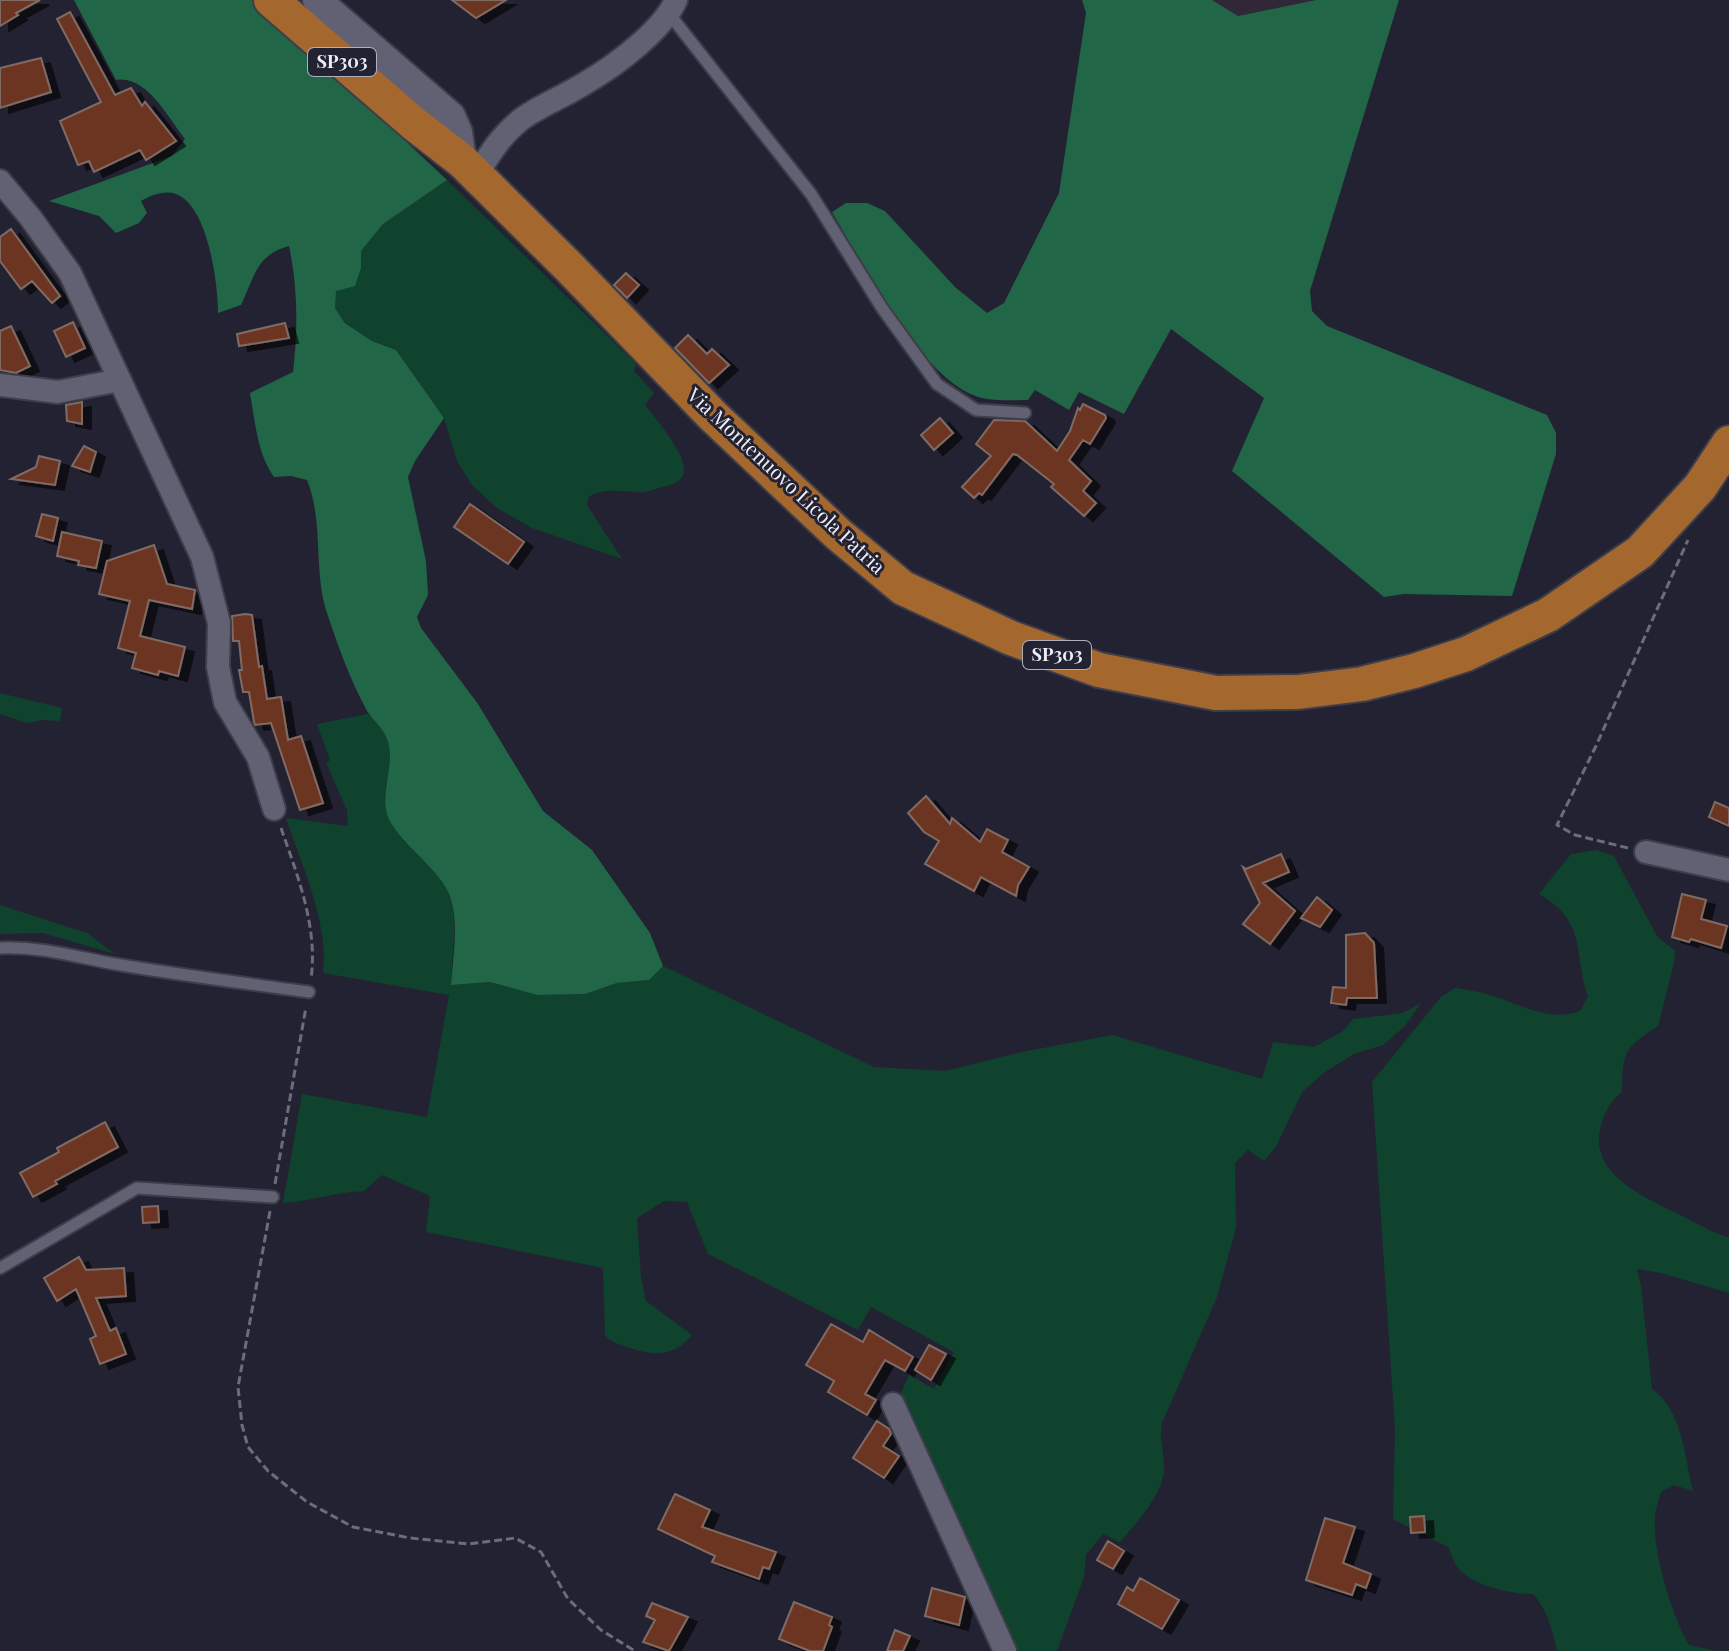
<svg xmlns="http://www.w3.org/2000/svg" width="1729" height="1651" viewBox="0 0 1729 1651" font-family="'Playfair Display',serif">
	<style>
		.medical { fill: #322736 }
		.green { fill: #0f432d }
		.forest { fill: #216647 }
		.building { fill: #6c3520; stroke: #806b64; stroke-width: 2; filter: url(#shadow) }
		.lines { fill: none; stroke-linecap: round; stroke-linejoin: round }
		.service-casing { stroke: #3e3d4a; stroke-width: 15 }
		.minor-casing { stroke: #3e3d4a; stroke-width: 26 }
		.tertiary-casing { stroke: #3e3d4a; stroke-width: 32 }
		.primary-casing { stroke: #3e3d4a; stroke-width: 38 }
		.path { stroke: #6d6c7a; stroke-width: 3; stroke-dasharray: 8 4; stroke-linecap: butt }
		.service { stroke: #616173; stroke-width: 11 }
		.minor { stroke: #616173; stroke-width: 22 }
		.tertiary { stroke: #616173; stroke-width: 28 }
		.primary { stroke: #a4682f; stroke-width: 34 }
		.labels { text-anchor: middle; stroke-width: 6; stroke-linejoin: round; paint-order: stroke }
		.shield { fill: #232232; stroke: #b0b0bc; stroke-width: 2 }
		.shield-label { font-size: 18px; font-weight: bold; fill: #ededf7 }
		.street-label { font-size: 20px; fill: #ededf7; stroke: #232232 }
	</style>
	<defs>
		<filter id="shadow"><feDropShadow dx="9" dy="5" stdDeviation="0" flood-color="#0009"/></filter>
	</defs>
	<rect width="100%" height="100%" fill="#232232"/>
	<!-- medical -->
	<path class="medical" d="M1212 0H1316L1238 16Z"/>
	<!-- green -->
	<path class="green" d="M447 180 636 364 634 371 654 393 645 405C655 418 691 459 683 475 680 483 670 485 662 487 656 489 650 491 644 492 625 493 603 486 588 498L587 505 622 559 532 528 497 508 472 485 457 461 444 418 396 350 372 341 345 322 335 308V291L361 268V251L383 224Z
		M0 693 62 708 60 721 42 720 27 723 0 714Z
		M368 714C410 751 376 776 389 816 397 842 434 863 446 888 461 918 451 953 451 985L490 982 537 995 585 994 617 983 648 980 663 966 874 1067 945 1071 1022 1052 1112 1035 1262 1079 1273 1042 1314 1047 1343 1031 1353 1019 1403 1013 1421 1003 1405 1026 1383 1045 1354 1054 1325 1072 1302 1092 1276 1147 1264 1161 1248 1150 1235 1163 1236 1228 1217 1297 1162 1423C1159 1441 1164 1450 1164 1467 1164 1494 1137 1522 1120 1542L1103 1534 1086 1555 1084 1577 1057 1651H1013L901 1393 909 1375 934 1389 954 1352 871 1307 858 1330 708 1254 687 1202 664 1201 637 1218 641 1277 646 1301 692 1335C673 1358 653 1356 627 1347 618 1344 611 1342 605 1335L603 1268 426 1232 430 1196 382 1175 364 1191C336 1192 311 1201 283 1203L302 1094 427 1117 449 995 323 973C329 922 302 867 286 818L348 826 347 810 326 763 330 760 317 724Z
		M1596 850 1614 856 1657 936 1675 951 1674 963 1658 1026C1624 1049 1623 1050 1622 1092 1611 1101 1607 1108 1602 1122 1585 1172 1642 1196 1678 1214 1694 1222 1711 1232 1729 1238V1293L1661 1273 1637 1269 1641 1286 1652 1389C1683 1411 1684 1456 1693 1491L1674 1485 1661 1492C1659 1500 1655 1509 1655 1517 1652 1551 1672 1616 1689 1645L1717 1651H1557C1552 1629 1548 1611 1533 1594 1510 1594 1470 1586 1456 1565 1453 1560 1451 1552 1448 1547L1393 1519 1395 1430 1372 1082 1441 997 1455 988C1465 990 1476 991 1487 994 1519 1003 1547 1023 1580 1011L1588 996C1573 953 1588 922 1539 894L1571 854Z
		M0 905 87 933 115 954 43 933 0 934Z"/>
	<!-- forest -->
	<path class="forest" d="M74 0H255L447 180 383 224 361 251V268L355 286 336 291 335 308 345 323 372 341 396 350 444 418 415 461 408 477 426 561 428 595 417 617 421 628 478 704 543 811 592 850 650 933 663 966 649 980 617 983 585 994 537 995 490 982 451 985C453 954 462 910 443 883 428 861 404 845 391 823 376 798 397 765 387 739 382 726 372 720 366 709 350 679 338 646 327 613 313 570 324 522 307 480L291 476 274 477C257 453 255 421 250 393L293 372C298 329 298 288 289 246 256 255 255 276 241 305L218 313C218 283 208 206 176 194 164 190 152 195 141 201L147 213 139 223 116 233 99 216 49 201 172 156 185 139C168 118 147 75 116 80Z
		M1082 0H1212L1238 16 1316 0H1399L1310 291 1312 311 1327 326 1547 415 1556 433V454L1512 596 1404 594 1384 597 1232 471 1264 398 1171 329 1124 414 1079 392 1069 410 1035 390 1028 400C1010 400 989 402 973 395 918 372 862 263 832 212L846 203H867L885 211 955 287 987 313 1004 303 1059 193 1086 13Z"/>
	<!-- building -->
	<path class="building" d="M0 0H40L16 13 18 15 0 26Z
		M452 0H506L476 18Z
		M70 12 115 95 131 88 142 106 145 102 176 141 146 160 140 150 94 172 89 161 78 165 60 121 101 102 57 19Z
		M41 58 51 92 0 108V68Z
		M11 229 60 296 52 303 32 281 21 289 0 261V237Z
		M626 273 639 285 627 298 614 285Z
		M73 322 85 348 66 357 54 331Z
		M285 323 289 338 239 346 237 334Z
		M11 326 30 366 16 373 0 370V331Z
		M688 335 707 354 712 349 729 365 709 383 675 348Z
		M82 402V424L67 421 66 405Z
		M1083 404 1105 415 1106 418 1090 444 1083 440 1069 460 1091 481 1083 491 1096 503 1084 516 1051 487 1054 484 1017 455 1013 454 982 495 979 493 974 498 962 487 991 456 976 444 994 420 1025 421 1057 451 1070 431 1078 408 1080 410Z
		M940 418 953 433 934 450 921 435Z
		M84 446 96 452 90 472 72 466Z
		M39 456 60 461 55 485 11 479 36 467Z
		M470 504 524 542 508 564 454 527Z
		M42 514 58 518 53 541 36 536Z
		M62 532 102 541 96 568 78 565 79 561 57 556Z
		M154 545 167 584 195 590 192 609 149 600 140 636 185 647 178 676 159 671 158 675 132 668 136 653 118 648 130 601 99 594 107 561Z
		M245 614 252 615 259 667 262 666 267 699 281 697 288 740 301 736 323 803 300 810 271 723 255 725 254 722 249 692H243L239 670H242L239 641H233L232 616Z
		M926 796 950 824 952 818 980 842 987 829 1008 840 1002 852 1029 867 1018 885 1016 896 981 877 974 891 925 864 939 841 924 832 908 813Z
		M1715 802 1729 808V826L1709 817Z
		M1281 854 1289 872 1263 883 1295 911 1270 944 1243 924 1260 903 1243 867 1246 869Z
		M1682 894 1706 900 1701 919 1727 926 1721 948 1691 939 1689 942 1672 937Z
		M1317 897 1332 910 1320 927 1301 918Z
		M1365 933 1374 943 1377 998H1347L1346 1005 1331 1003 1333 987 1346 988V935Z
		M105 1122 118 1147 55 1181 57 1184 33 1197 20 1173 59 1152 57 1148Z
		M158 1206 159 1222 143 1223 142 1207Z
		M79 1257 86 1270 124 1268 126 1296 96 1298 110 1331 116 1328 126 1354 100 1364 90 1339 96 1336 76 1289 57 1301 44 1278Z
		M831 1324 863 1342 869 1330 913 1357 905 1371 885 1360 865 1394 876 1400 867 1415 828 1392 834 1381 806 1365Z
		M929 1345 946 1354 931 1380 915 1370Z
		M877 1421 889 1429 891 1434 883 1446 899 1456 884 1478 853 1458Z
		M675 1494 710 1510 702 1527 776 1552 769 1569 763 1567 759 1579 712 1562 715 1556 658 1529Z
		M1424 1516 1425 1532 1411 1533 1410 1517Z
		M1325 1518 1355 1527 1343 1563 1371 1574 1366 1588 1356 1584 1352 1595 1306 1580Z
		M1108 1541 1124 1551 1113 1569 1097 1560Z
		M1140 1578 1179 1600 1162 1629 1118 1604 1127 1587 1133 1591Z
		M932 1588 965 1597 959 1625 925 1616Z
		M794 1602 832 1617 829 1625 832 1627 823 1651H810L779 1639Z
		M652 1603 688 1617 669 1651 643 1642 655 1620 646 1616Z
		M895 1630 910 1636 903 1651H887Z"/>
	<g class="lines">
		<!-- service casing -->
		<g class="service-casing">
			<path id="service" d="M670 15 811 194 882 308 937 384 976 410 1025 413
				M0 948C40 946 76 957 115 964 179 975 244 983 309 992
				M0 1268 137 1188 273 1197"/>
		</g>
		<!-- minor casing -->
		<g class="minor-casing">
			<path id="minor" d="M477 175C490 153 502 134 523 118 543 104 567 95 587 82 616 65 663 30 676 0
				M0 181 30 217 70 273 202 557 219 623 218 667 225 702 258 757 274 809
				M0 385 58 392 120 380
				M1646 852 1729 870
				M893 1404 1005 1651"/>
		</g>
		<!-- tertiary casing -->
		<g class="tertiary-casing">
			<path id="tertiary" d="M317 0 451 116 458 132 462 161"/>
		</g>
		<!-- primary casing -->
		<g class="primary-casing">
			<path id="primary" d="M271 0 413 123 462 161 569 267 713 416 838 534 903 588 1011 638 1099 670 1216 693 1298 692 1362 684 1414 671 1466 654 1548 615 1640 552 1700 487 1729 443"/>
		</g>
		<!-- path -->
		<path class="path" d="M281 828C298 877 318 927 311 979
			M1628 848 1575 835 1557 825 1596 746 1688 540
			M275 1184 306 1007
			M270 1211 238 1387 242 1425 248 1447 268 1471 307 1502 353 1527 410 1538 469 1544 515 1538 541 1552 568 1599 601 1630 635 1651"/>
		<!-- service -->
		<use href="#service" class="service"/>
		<!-- minor -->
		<use href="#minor" class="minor"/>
		<!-- tertiary -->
		<use href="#tertiary" class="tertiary"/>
		<!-- primary -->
		<use href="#primary" class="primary"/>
	</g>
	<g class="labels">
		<!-- shield labels -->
		<g class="shield">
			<rect x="308" y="48" width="68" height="28" rx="6"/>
			<rect x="1023" y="641" width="68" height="28" rx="6"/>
		</g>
		<g class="shield-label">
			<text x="342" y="68">SP303</text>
			<text x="1057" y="661">SP303</text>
		</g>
		<!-- street labels -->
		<g class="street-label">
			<text transform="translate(786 481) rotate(43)" y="7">Via Montenuovo Licola Patria</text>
		</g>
	</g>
</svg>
